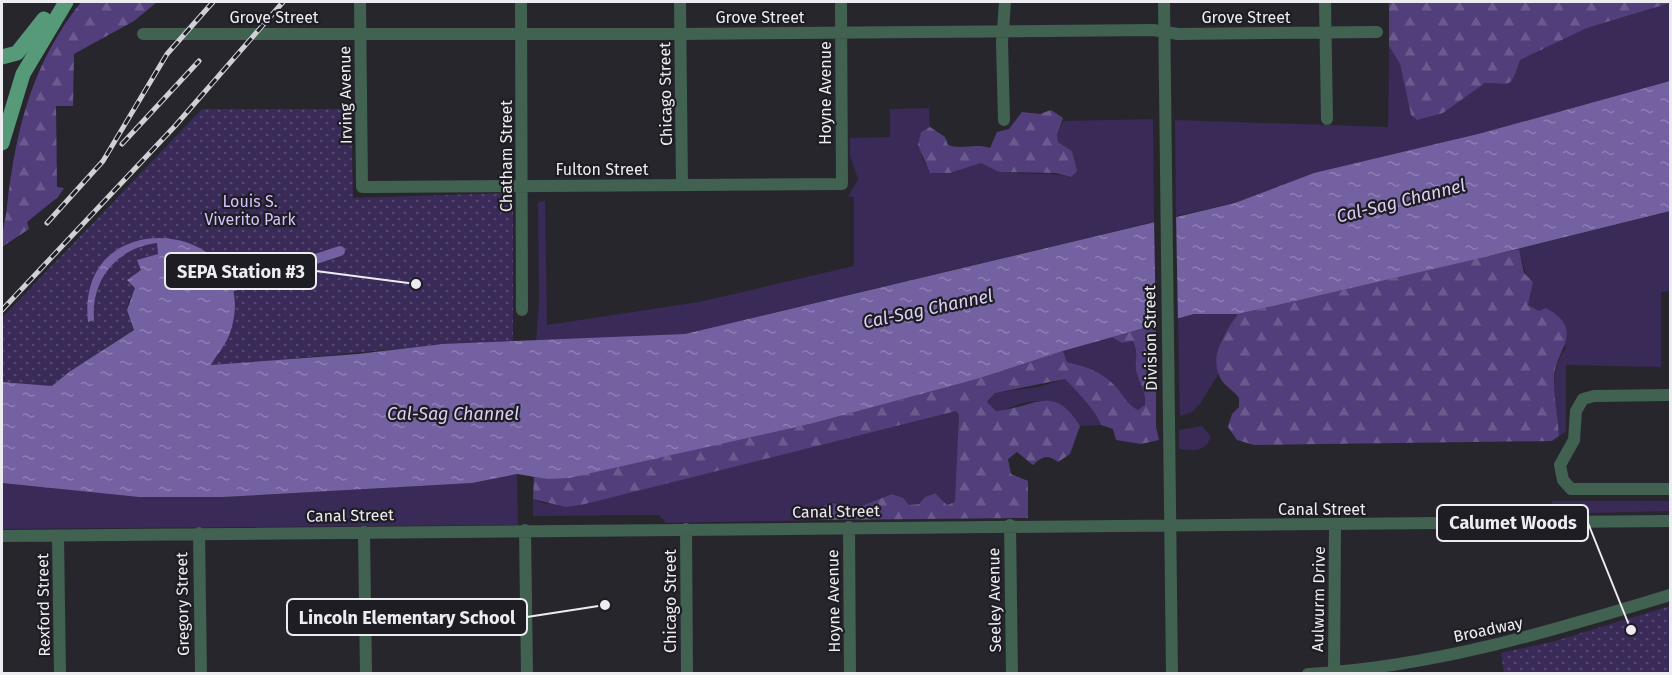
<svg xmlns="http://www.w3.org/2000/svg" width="1672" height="675" viewBox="0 0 1672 675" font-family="'Fira Sans',sans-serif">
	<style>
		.grass { fill: #392a58 }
		.forest { fill: url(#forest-firs) }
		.park { fill: url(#park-dots) }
		.water { fill: url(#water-ripples) }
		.pier { fill: #28262d }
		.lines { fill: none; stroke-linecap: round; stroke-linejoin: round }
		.canal { stroke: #7461a2; stroke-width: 10 }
		.minor { stroke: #416151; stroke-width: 12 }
		.major { stroke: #569a7a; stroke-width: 15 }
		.rail-casing { stroke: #d1d0d6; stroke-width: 5 }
		.rail { stroke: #1e1d23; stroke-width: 3; stroke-dasharray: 9; stroke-linecap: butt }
		.labels { text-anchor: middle; stroke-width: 4.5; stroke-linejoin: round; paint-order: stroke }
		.street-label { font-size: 16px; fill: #edecf1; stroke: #1e1d23 }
		.park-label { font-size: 16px; fill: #d3c4fc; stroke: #1e1d23 }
		.water-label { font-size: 18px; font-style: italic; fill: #d9d0f5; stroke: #1e1d23 }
		.leader { fill: none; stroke: #edecf1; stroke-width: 2 }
		.callout-dot { fill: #edecf1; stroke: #1e1d23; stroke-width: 2 }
		.callout { fill: #1e1d23; stroke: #edecf1; stroke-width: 2 }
		.callout-label { font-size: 18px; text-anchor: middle; font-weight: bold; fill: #edecf1 }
	</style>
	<defs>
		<pattern id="forest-firs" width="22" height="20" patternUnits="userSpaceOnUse" patternTransform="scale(1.5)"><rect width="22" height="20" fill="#523e7b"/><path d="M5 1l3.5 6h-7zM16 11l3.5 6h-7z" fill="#6b5a8e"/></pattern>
		<pattern id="park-dots" width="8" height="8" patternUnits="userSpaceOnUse" patternTransform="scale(1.5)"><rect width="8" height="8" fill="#392a58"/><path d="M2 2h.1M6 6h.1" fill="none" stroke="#564970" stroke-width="1.8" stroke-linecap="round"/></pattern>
		<pattern id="water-ripples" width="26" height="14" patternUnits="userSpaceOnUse" patternTransform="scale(1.5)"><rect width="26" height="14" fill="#7461a2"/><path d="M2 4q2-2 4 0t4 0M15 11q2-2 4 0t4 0" fill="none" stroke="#8f7fb4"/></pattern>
	</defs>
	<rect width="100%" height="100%" fill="#28262d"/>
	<!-- grass -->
	<path class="grass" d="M1670 3V81L1482 133 1314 173 1235 203 1176 216 1175 120 1388 127 1389 46 1400 64 1411 115 1443 113 1485 83 1512 81 1520 60 1587 28Z
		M929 108 930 127 921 132 922 158 930 173H950L981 163C1014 180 1036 169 1071 177L1074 161 1072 151 1058 142 1057 135 1063 121 1153 119 1154 222 685 334 536 342 539 301 538 202 545 201 547 325 699 302 854 266V197H848L858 179 850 156V138L890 137V109Z
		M1670 211V291L1661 292V367L1566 365V432L1559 436C1557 406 1546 374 1566 348L1539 311 1528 305 1531 293 1519 249Z
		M1194 314H1238L1222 337 1217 355 1219 373 1200 404 1192 412 1180 416 1178 319Z
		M1112 337 1122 343 1133 341C1140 356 1133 364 1137 374 1141 387 1146 391 1145 406L1138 410C1127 404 1125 398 1118 389 1105 374 1086 365 1067 362L1063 351Z
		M1065 379C1078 393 1094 408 1101 425L1080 426C1068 407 1047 397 1023 403 1013 406 1006 410 996 411L987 403 995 393 1038 387Z
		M956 411 959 415 957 494 955 502 947 505 934 493 925 497 919 504 909 505 892 494 854 509 834 502 820 516 821 520 666 523 659 515 533 516V499L546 504Z
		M1202 426 1211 437C1205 452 1194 451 1179 449V430Z
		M517 474 518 525 2 529V483L139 497H223L472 483Z
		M1552 501H1670V511L1552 514Z"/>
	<!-- forest -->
	<path class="forest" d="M81 2H157L134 21 74 54 73 106H56L57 187 64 188 58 197 27 222 29 229 2 247C1 233 6 220 7 206 16 128 32 64 81 2Z
		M1389 2H1670V3L1587 28 1520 60C1510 90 1512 83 1485 83L1443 113 1417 120 1411 115 1400 64 1389 46Z
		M1051 110 1063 118 1057 135 1058 142 1072 151 1077 171 1071 177 1056 173 999 172 981 163 950 173H930L918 145 921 132 930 127 945 137 948 145C963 150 975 143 990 148L997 132 1009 129 1022 112 1040 114Z
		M1519 249 1524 273 1533 282 1528 305 1539 311 1546 308C1588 331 1553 351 1554 380 1554 399 1558 418 1559 436L1552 441 1254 445 1237 440 1228 427 1232 414 1239 407V398C1234 391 1227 387 1222 381 1207 358 1225 332 1238 314Z
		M1156 325V427L1159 440 1141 444 1116 440 1113 429 1101 425C1094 408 1078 393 1065 379L995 393 987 402 996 411C1034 408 1053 382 1080 426L1070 454 1058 462C1047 454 1043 456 1033 465L1017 452 1008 459 1011 474 1028 481V518L821 520 819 510C830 498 841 505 854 509L892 494 903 498 909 505 919 504 925 497 935 493 947 505 955 502 959 415 956 411 585 504 566 507 533 499 534 475 548 479 814 423 977 379 1063 351 1067 362C1087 366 1104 373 1118 389 1125 398 1127 404 1138 410L1145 405C1146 391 1141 387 1137 374 1133 364 1140 356 1133 341L1122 343 1112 337Z"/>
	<!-- park -->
	<path class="park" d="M202 109H351L353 198 513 193V342C412 345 311 358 210 366L215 359 129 299 127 310 134 329 69 372 52 386 2 382V318Z
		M1670 606V673H1504L1501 653 1555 641Z"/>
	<!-- water -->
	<path class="water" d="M1670 81V211L1481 258 1238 314H1194L1063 351 977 379 814 423 569 478 548 479 517 474 472 483 223 497H139L2 483V382L52 386 69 372 134 330 127 310 135 288 127 280 141 270 137 260 158 254 157 243C117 248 91 279 94 320L88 322C75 198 264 220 231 330 227 344 217 354 211 365L358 354 443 344 685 334 1235 203 1314 173 1482 133Z"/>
	<!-- pier -->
	<path class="pier" d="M1176 213 1178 322 1156 328 1154 219Z"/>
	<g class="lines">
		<!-- canal -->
		<path class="canal" d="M231 287 340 251"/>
		<!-- minor -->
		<path class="minor" d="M360 2 362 187H372L842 184 841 2
			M521 2 522 310
			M680 2 682 185
			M1164 2 1172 674
			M1325 2 1327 119
			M143 34H680L1153 30 1178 34 1377 32
			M1004 120 1002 43 1005 2
			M1670 395 1594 396 1583 399 1576 411 1574 440 1560 465 1563 480 1571 489H1670
			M1010 525 1012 674
			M849 527 850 674
			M686 529 687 674
			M525 530 527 674
			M364 532 366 674
			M199 533 201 674
			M2 536 1670 521
			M58 536 60 674
			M1308 674C1433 667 1552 631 1670 595
			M1334 674 1335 526"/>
		<!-- major -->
		<path class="major" d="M2 57 17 53 44 19
			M2 143 23 74 66 2"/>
		<!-- rail casing -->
		<g class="rail-casing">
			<path id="rail" d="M122 144 199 61
				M47 223 103 161 167 54 213 2
				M2 310 175 126 283 2"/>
		</g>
		<!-- rail -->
		<use href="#rail" class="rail"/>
	</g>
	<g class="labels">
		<!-- street labels -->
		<g class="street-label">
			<text x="274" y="23">Grove Street</text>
			<text x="760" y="23">Grove Street</text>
			<text x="1246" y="23">Grove Street</text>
			<text transform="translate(825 93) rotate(-90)" y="6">Hoyne Avenue</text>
			<text transform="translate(665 94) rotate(-91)" y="6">Chicago Street</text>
			<text transform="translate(345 95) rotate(-91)" y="6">Irving Avenue</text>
			<text transform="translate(506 156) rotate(-90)" y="6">Chatham Street</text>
			<text x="602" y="175">Fulton Street</text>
			<text transform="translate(1150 338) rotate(-91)" y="6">Division Street</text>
			<text x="1322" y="515">Canal Street</text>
			<text transform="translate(836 511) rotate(-1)" y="6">Canal Street</text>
			<text transform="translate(350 515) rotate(-1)" y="6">Canal Street</text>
			<text transform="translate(1318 599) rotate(-89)" y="6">Aulwurm Drive</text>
			<text transform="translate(994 600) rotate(-91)" y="6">Seeley Avenue</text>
			<text transform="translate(670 601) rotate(-90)" y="6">Chicago Street</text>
			<text transform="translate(833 601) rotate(-91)" y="6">Hoyne Avenue</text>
			<text transform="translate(182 604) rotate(-91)" y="6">Gregory Street</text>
			<text transform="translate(43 605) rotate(-91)" y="6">Rexford Street</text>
			<text transform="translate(1488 629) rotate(-12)" y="6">Broadway</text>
		</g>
		<!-- park labels -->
		<g class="park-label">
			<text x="250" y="207">Louis S.<tspan x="250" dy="18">Viverito Park</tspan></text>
		</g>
		<!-- water labels -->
		<g class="water-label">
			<text transform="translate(1401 201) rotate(-14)" y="6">Cal-Sag Channel</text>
			<text transform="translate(928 309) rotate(-12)" y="6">Cal-Sag Channel</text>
			<text x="453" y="420">Cal-Sag Channel</text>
		</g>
	</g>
	<!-- callouts -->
	<path class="leader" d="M416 284L316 271M1631 630L1588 523M605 605L527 617"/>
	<g class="callout-dot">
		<circle cx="416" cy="284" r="6"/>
		<circle cx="1631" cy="630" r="6"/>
		<circle cx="605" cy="605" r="6"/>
	</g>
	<g class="callout">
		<rect x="165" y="253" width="151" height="36" rx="6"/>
		<rect x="1437" y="505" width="151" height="36" rx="6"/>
		<rect x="287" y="599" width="240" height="36" rx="6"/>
	</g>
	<g class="callout-label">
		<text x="241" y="278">SEPA Station #3</text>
		<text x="1513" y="529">Calumet Woods</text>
		<text x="407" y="624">Lincoln Elementary School</text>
	</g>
	<!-- border -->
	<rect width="1672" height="675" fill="none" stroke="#edecf1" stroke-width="6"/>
</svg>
